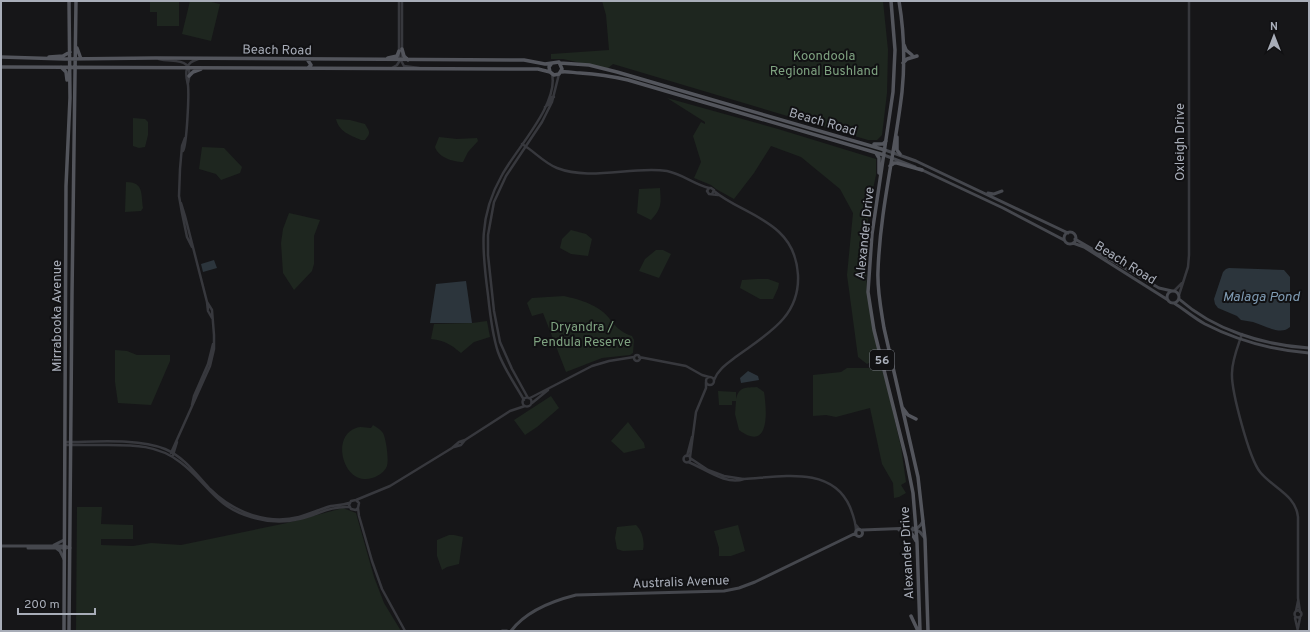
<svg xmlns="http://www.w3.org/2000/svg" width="1310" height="632" viewBox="0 0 1310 632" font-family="Overpass,sans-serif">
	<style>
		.green { fill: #1e261f }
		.water { fill: #2c353c }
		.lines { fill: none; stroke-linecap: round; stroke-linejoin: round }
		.tertiary { stroke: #37383d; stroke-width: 2.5 }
		.secondary { stroke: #45474d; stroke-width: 3 }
		.primary { stroke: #53555c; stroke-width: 3.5 }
		.labels { text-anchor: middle; stroke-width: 4; stroke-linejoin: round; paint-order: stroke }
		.shield { fill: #111113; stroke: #7b7e86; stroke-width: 1 }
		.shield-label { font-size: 12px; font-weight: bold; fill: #a8adb8 }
		.street-label { font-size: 13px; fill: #a8adb8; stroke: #111113 }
		.park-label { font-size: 13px; fill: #7fa381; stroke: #111113 }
		.water-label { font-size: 14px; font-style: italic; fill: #7f9bb3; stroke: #111113 }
	</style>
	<rect width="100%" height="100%" fill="#161618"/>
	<!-- green -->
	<path class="green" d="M150 1H179V26H157V12H150Z
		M190 1H207L220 4 211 41 182 34Z
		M602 1H883L888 50 887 93 882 135 877 140H868L613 64 607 69 563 59H551V54L609 50 606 15Z
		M667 98 778 129 876 159V175L870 203 865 249 867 290 879 358 867 364 858 357 847 275 853 213 840 189 801 157 771 146 754 173 734 199 716 189 711 185 694 178 701 162 693 136 701 122 705 124V122Z
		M133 118 145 119 148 122V135L145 147 139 148 133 146Z
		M336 119 350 120 365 124C370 133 371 132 365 140H361C350 135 339 132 336 119Z
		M439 137 457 139 477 138 478 141 468 152 463 162C453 162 438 157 435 147Z
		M202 147 224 148 242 167 240 173 221 180 216 174 199 169Z
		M126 182C144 182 141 194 143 208L141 211 125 212Z
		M660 188C661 204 662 208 651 220L637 213 639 189Z
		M289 213 320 220 314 236V264L312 271 294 290 283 273 281 243 283 229Z
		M571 230 586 234 592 239 588 256 571 254 560 248 562 239Z
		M656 250H663L671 254 659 278 639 271 645 259Z
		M757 279H768L779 283 778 288 773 299H760L740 288 742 280Z
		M564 296C577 299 588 302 599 309 613 318 612 329 632 336L634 340 633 353 630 355 602 358 566 372 543 313 532 316 527 303 532 298Z
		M487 321 490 337 474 342 461 353C450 344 446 341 431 339L434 324 472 323Z
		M115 350 127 351 137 355H170V361L151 405 118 403 115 382Z
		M847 368H880L884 374 901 447 906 482 901 485 906 493 899 497 894 498 893 483 882 464 870 408 836 417 826 415 813 416V375L841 372Z
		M757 387 764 392C767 411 770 453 739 430L735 414 736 401H732V405H719L718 391 736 392V399C739 386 746 388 757 387Z
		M551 396 559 408 537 427 525 435 514 420Z
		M628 422 644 443 645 448 624 453 611 441Z
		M373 425C376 427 380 429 383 433 386 439 389 459 387 466 384 474 372 480 364 479 342 478 332 436 356 428 360 426 366 428 371 428Z
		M77 507H102L101 524 133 525V539H101V545L133 546 151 543 181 545 287 523 343 508 356 513 374 577 384 603 401 631H76Z
		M636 525C642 530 645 542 643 550L623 551 617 549 615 538 617 527Z
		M738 525 745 551 731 556H719V548L714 531Z
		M449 535H454L463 537 459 564 447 567 442 570 437 556V540Z"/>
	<!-- water -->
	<path class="water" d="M214 260 217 268 203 272 201 264Z
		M1229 268 1284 270 1290 277V327C1281 336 1263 325 1253 322 1249 321 1245 321 1241 320L1237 316 1218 308 1215 304 1214 299 1223 272 1226 269Z
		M466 281 472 323H430L436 284Z
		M748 371 758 376 759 380 741 383 740 378Z"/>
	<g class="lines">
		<!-- tertiary -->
		<path class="tertiary" d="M399 1V57L404 66 419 68
			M159 59C175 63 195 56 188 83
			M392 68 397 65 402 57V1
			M545 107 550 103 552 97H554
			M185 138 182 146 180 169 179 196 182 213 187 237 192 247
			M522 144C534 151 544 163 557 168 590 181 632 166 667 171 682 174 694 184 709 188
			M183 151C187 144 189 95 188 85 187 80 185 74 187 69 188 63 192 61 198 59
			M714 191C733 207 760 214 779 232 791 243 797 259 798 275 800 317 767 334 737 356 728 363 718 369 714 380
			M712 194 714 190 711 188H709L707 191 709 194 718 195
			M181 203 185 216 207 302 208 311 212 318
			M1174 291 1182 283
			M1179 295 1188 267 1189 255V1
			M1242 334C1238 346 1232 360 1232 373 1231 390 1249 458 1260 472 1273 488 1296 495 1298 517V598L1300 612
			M634 358a3 3 0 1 1 6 0a3 3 0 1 1-6 0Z
			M639 357 686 366 702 375 709 377
			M706 381a4 4 0 1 1 8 0a4 4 0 1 1-8 0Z
			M522.5 402a4.5 4.5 0 1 1 9 0a4.5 4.5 0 1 1-9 0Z
			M528 398 512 369 500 342 494 311 488 255V235L494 202 506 176 542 122 552 102 559 74
			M530 398 592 366 609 361 634 357
			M524 400C515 384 504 369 498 352 492 334 490 314 488 295 482 250 478 217 502 175 516 149 559 104 552 74
			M532 403 548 390
			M192 405 194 396 208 364 213 344
			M65 442C95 442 137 438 165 449 184 457 196 474 210 489 233 512 267 525 299 517 310 514 320 509 331 506 337 505 343 505 349 503
			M65 445C79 445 93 445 108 445 134 445 158 445 180 462 207 482 215 507 251 517 267 522 283 523 299 519 317 515 330 506 349 507
			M454 447 461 445 465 440 510 411 525 406
			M171 453 210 366 214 349V335L212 310 207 302
			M173 455 177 442
			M683.5 459a3.5 3.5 0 1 1 7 0a3.5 3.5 0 1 1-7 0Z
			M687 456 692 437
			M690 457 696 412 706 388V382
			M690 458 708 470 724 476 743 479
			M688 462C704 468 726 486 744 479 780 477 832 465 850 507 853 515 856 522 856 531
			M356 500 359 503 358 508 356 510 351 509 349 505 351 501 356 500 390 486 452 448 459 442 465 440
			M358 508 359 516 372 561 382 589 405 631
			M856 525 860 530
			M1294.5 614a3.5 3.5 0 1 1 7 0a3.5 3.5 0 1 1-7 0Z
			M1296 611 1298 601
			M1295 618 1298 631
			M1298 628 1300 618"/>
		<!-- secondary -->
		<path class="secondary" d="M885 150 916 161 1068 233
			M884 155 915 167
			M920 169 1003 208 1064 240
			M988 193 994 194 1002 191
			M1064 238a6 6 0 1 1 12 0a6 6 0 1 1-12 0Z
			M1075 239 1159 288 1172 291
			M1073 243 1084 247 1168 300
			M1167 297a6 6 0 1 1 12 0a6 6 0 1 1-12 0Z
			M1179 299C1214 330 1263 345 1309 348
			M1174 303C1185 310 1194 318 1205 324 1238 341 1272 350 1309 353
			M855.5 533a3.5 3.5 0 1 1 7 0a3.5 3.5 0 1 1-7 0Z
			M862 530 913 528 920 532 924 537
			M899 530C909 532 919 531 923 521
			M54 545 64 540
			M1 546H64L70 548
			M28 548H66
			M56 548 60 551 64 559
			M502 631H507
			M511 631C526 611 552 601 576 595L724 591 739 588 755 582 856 533"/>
		<!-- primary -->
		<path class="primary" d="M891 1 895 50 893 92 872 234 868 292 874 330 906 458 913 493 917 542 920 631
			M899 1C904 31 905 63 902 92 895 152 880 210 878 271 877 290 881 309 884 328L918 477 925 539 928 631
			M904 45 906 50 912 55
			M77 48 81 59
			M402 49 404 56 408 60
			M1 57 65 59 155 58 524 60 545 64 559 62 562 69 559 74 554 75 550 72 549 67 552 63
			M49 57 63 56 70 52
			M388 58 397 56 399 51
			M307 59 311 65 308 68
			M560 63 589 65 617 72 885 150
			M903 63 907 59 917 56
			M1 67 520 69H538L550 72
			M61 67 66 72 67 80
			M561 72C568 71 574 73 580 73 597 74 611 76 628 80L884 155
			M189 76 193 72 201 69
			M897 137V150L900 154
			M874 144H883L886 141
			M876 153 879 158V173
			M890 166 894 163H897L922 170
			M902 407 908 415 916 419
			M905 530 912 534 916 541
			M911 616 918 631
			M64 631 66 186 70 98 69 1
			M69 631 72 294 76 1"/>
	</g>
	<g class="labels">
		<!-- shield labels -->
		<rect class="shield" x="870" y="350" width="24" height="20" rx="3"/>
		<g class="shield-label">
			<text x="882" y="364">56</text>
		</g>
		<!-- street labels -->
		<g class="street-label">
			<text transform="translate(277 49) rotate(1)" y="5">Beach Road</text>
			<text transform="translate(823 121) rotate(16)" y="5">Beach Road</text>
			<text transform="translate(1179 142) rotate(-90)" y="5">Oxleigh Drive</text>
			<text transform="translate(864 233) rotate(-84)" y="5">Alexander Drive</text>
			<text transform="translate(1126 262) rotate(32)" y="5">Beach Road</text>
			<text transform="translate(56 316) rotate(-90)" y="5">Mirrabooka Avenue</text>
			<text transform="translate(906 553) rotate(-93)" y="5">Alexander Drive</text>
			<text transform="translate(681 581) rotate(-2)" y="5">Australis Avenue</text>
		</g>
		<!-- park labels -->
		<g class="park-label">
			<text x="824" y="60">Koondoola<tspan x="824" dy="15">Regional Bushland</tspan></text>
			<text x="582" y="331">Dryandra /<tspan x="582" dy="15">Pendula Reserve</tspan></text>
		</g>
		<!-- water labels -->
		<g class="water-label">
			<text x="1261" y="301">Malaga Pond</text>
		</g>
	</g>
	<!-- border -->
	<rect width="1310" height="632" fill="none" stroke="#a8adb8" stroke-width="4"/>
	<!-- north arrow -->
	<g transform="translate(1274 36)" stroke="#111113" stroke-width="3" paint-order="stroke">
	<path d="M0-3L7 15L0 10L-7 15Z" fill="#a8adb8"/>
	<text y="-6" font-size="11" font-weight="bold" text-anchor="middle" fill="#a8adb8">N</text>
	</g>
	<!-- scale -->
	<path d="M18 608v6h77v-6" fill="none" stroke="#a8adb8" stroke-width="2"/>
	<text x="24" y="608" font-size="12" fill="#a8adb8" stroke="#111113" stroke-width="3" paint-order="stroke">200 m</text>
</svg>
